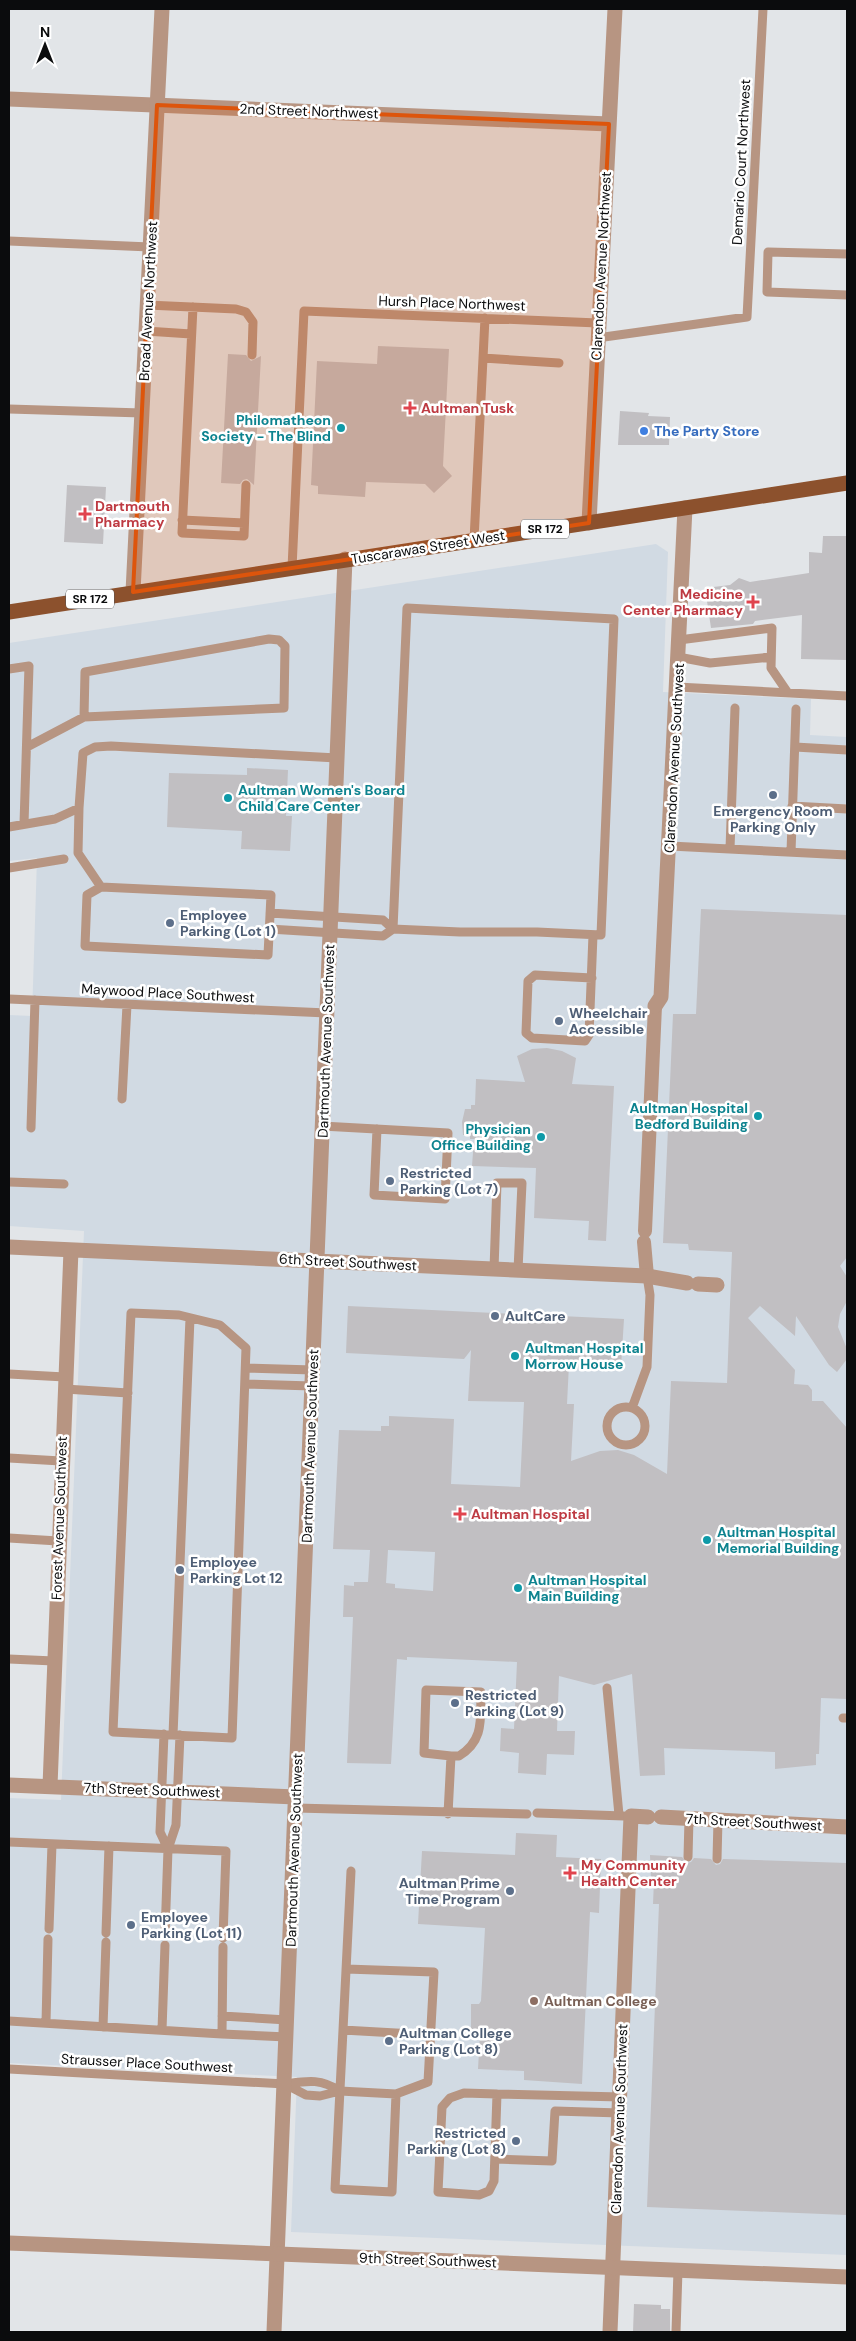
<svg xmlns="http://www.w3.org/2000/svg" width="856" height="2341" viewBox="0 0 856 2341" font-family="'DM Sans',sans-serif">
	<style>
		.built { fill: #d1dae3 }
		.building { fill: #c1bfc2; fill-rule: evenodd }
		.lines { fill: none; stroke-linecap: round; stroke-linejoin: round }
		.service { stroke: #b79582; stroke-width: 9 }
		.pedestrian { stroke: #b79582; stroke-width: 14 }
		.minor { stroke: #b79582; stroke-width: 15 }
		.tertiary { stroke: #b79582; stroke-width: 15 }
		.primary { stroke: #8c512d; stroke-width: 15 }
		.marked { fill: #dd550c; fill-opacity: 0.2; stroke: #dd550c; stroke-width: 4; stroke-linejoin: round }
		.health-dot { fill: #e0444e; stroke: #fff; stroke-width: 2 }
		.culture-dot { fill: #0f9aa8; stroke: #fff; stroke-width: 2 }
		.shop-dot { fill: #3f7fe0; stroke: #fff; stroke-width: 2 }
		.service-dot { fill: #5c6f8a; stroke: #fff; stroke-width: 2 }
		.education-dot { fill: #8d6e63; stroke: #fff; stroke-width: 2 }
		.labels { text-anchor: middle; stroke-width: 5; stroke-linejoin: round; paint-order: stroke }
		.shield { fill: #fff; stroke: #545556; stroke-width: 1 }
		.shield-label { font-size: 12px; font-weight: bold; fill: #0b0c0d }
		.street-label { font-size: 14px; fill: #0b0c0d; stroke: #fff }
		.health-label { font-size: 14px; font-weight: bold; fill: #be3a42; stroke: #fff; text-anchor: start }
		.culture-label { font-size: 14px; font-weight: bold; fill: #0d838f; stroke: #fff; text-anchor: start }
		.shop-label { font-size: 14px; font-weight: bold; fill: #366cbe; stroke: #fff; text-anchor: start }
		.service-label { font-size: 14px; font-weight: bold; fill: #4e5e75; stroke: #fff; text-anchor: start }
		.education-label { font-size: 14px; font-weight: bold; fill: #785e54; stroke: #fff; text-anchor: start }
	</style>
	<rect width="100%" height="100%" fill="#e2e5e8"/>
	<!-- built -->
	<path class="built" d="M656 544 668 552 663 692 811 699 810 735 847 737V2255L291 2232 297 2077 9 2063V1798L61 1800 84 1231 9 1226V1015L32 1016 37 858 9 861V643Z"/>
	<!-- building -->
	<path class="building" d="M378 346 449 349 443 466 452 476 434 493 425 484 366 482 365 497 318 494V486L311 485 317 361 377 364Z
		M228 354 246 355 251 361 261 356 254 485 247 479 243 480 240 484 221 483Z
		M620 411 649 413 648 416 670 417 669 445H618Z
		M67 485 106 487 103 544 64 542Z
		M823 536H847V660L801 659 802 615 755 621 753 624 711 628 705 588 730 585 739 578 750 582 809 573V552L822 553Z
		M247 768 288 770 286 816H292L290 851 241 849 242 831 167 827 169 773 247 775Z
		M701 909 847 915V1257L840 1266 847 1277V1301L840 1314 838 1327 847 1349V1359L837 1372 829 1365 796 1316 795 1336 760 1306 748 1318 795 1370 794 1384 808 1385 812 1390V1401H823L847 1428V1699L821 1698 819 1754H816V1765L775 1769V1752L664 1748 665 1775 640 1776 632 1674 594 1685 559 1676 557 1731H575L574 1755 547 1754 546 1775 518 1773 519 1753 500 1751 501 1728 514 1729 517 1662 407 1657V1660L397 1659 391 1764 347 1763 353 1617H343L344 1585 354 1586V1582H368L370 1550 333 1549 339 1430 381 1431V1426H389V1416L454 1419 451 1484 520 1487 524 1402 468 1401 471 1350 464 1359 346 1353 348 1306 624 1319 621 1367 569 1364 567 1404H574L571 1461 600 1451 618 1450 634 1455 667 1474 671 1381 727 1383 732 1252 689 1250 688 1244 663 1243 673 1014H696ZM388 1550 435 1552 433 1591 395 1588V1584L386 1583Z
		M547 1048 562 1051 576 1058 572 1084 614 1086 606 1241 588 1240 589 1221 534 1218 536 1168 472 1166 474 1139H470V1135H463L462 1122 465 1109H471V1105H475L476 1079 525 1082 517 1056 532 1049Z
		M516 1833 557 1835 556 1857 601 1859 599 1913 590 1912 582 2084 524 2080V2071L478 2069 480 2033 477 2032V2029H471V2004H479L481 2001 485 1928 418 1924 422 1851 515 1855Z
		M650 1855 682 1857 687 1863 691 1862 694 1858 711 1859 716 1865 720 1864 723 1859 847 1863V2215L647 2207 659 1904H653L654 1880 651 1879Z
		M634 2304 661 2305V2309H670V2332H633Z"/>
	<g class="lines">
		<!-- service -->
		<path class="service" d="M9 241 150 247
			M847 254 768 252 767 292 847 295
			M147 305 236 309 246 312 253 322 252 355
			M193 307 182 533 244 536 246 485
			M146 331 191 334
			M597 338 747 317 763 9
			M483 358 559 363
			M9 409 142 413
			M182 520 244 523
			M474 540 485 318
			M292 568 304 311 598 323
			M679 640 772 628 771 668 788 693
			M678 657 710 663 771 657
			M9 669 29 666 24 824
			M677 687 847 696
			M27 747 84 717 284 708 285 646 279 640 269 639 85 672 84 717
			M795 747 847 750
			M792 806 847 809
			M79 808 78 853 101 887
			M9 827 55 819 79 808 83 753 95 747 111 746 337 758
			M670 846 847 855
			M730 849 735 708
			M791 852 796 709
			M9 868 64 859
			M101 887 271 895 268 955 85 946 87 895Z
			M270 913 383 920 393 929
			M269 929 383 936 393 929 460 932H537L601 935 614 619 407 608 393 929
			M592 978 535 975 528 981 526 1033 532 1038 585 1041 589 1035 593 935
			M9 999 327 1013
			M122 1099 127 1005
			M322 1126 448 1133 445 1199 374 1195 377 1129
			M31 1128 35 1000
			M9 1182 64 1184
			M494 1269 497 1183H522L518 1270
			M131 1313 179 1315 220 1325 246 1348 232 1738 113 1732Z
			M246 1368 313 1370
			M9 1374 65 1377
			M245 1384 312 1386
			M65 1389 128 1393
			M607 1426a19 19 0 1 1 38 0a19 19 0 1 1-38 0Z
			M632 1408 647 1367 650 1295 647 1276
			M9 1458 61 1461
			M9 1538 58 1541
			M9 1659 54 1661
			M607 1688 619 1815
			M843 1718H847
			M164 1734 160 1832 168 1849
			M173 1735 190 1318
			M296 1808 527 1814
			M537 1813 624 1816
			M448 1814 451 1756 424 1753 426 1690 481 1692C480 1718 485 1740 459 1756H451
			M9 1842 226 1851 223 1938
			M688 1857 689 1819
			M717 1859 718 1820
			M49 1929 52 1844
			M106 1933 109 1846
			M165 1935 168 1849 176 1825 180 1735
			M346 1969 434 1972 428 2082 396 2094
			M222 2016 287 2020
			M9 2021 222 2034 223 1947
			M46 2023 48 1939
			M103 2027 106 1942
			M162 2030 165 1945
			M343 2030 431 2035
			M222 2034 287 2037
			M9 2069 285 2084C307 2081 320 2078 340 2091
			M285 2084 306 2095 320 2096 340 2091 396 2094 392 2192 335 2189 351 1871
			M464 2093 497 2094 494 2181 489 2191 479 2195 438 2192 442 2107 450 2098Z
			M497 2094 621 2097
			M495 2159 552 2161 555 2111 620 2113
			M676 2332 678 2270"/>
		<!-- pedestrian -->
		<path class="pedestrian" d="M645 1231 655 1006
			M644 1242 647 1276"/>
		<!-- minor -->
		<path class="minor" d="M9 99 609 124
			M589 523 615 9
			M655 1006 661 997 685 508
			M9 1247 647 1276 687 1283
			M698 1284 717 1285
			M9 1785 296 1797
			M50 1786 71 1250
			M661 1817 847 1827
			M274 2332 345 559
			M610 2332 631 1816 648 1817"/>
		<!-- tertiary -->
		<path class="tertiary" d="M133 592 162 9
			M9 2243 847 2277"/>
		<!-- primary -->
		<path class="primary" d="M9 612 847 483"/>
	</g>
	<!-- marked area -->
	<path class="marked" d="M157 105 609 124 589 523 133 592Z"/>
	<!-- markers -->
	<g class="health-dot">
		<path d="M407.5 400.5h5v5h5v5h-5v5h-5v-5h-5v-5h5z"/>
		<path d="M82.5 506.5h5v5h5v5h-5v5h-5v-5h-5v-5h5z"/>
		<path d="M750.5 594.5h5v5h5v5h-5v5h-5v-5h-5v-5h5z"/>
		<path d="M457.5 1506.5h5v5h5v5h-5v5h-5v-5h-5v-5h5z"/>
		<path d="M567.5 1865.5h5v5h5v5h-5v5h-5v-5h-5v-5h5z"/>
	</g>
	<g class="culture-dot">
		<circle cx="341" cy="428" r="5"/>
		<circle cx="228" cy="798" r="5"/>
		<circle cx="758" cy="1116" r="5"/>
		<circle cx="541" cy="1137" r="5"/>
		<circle cx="515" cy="1356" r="5"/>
		<circle cx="707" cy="1540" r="5"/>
		<circle cx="518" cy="1588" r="5"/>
	</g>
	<circle class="shop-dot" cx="644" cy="431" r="5"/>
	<g class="service-dot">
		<circle cx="773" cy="795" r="5"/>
		<circle cx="170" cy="923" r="5"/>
		<circle cx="559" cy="1021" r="5"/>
		<circle cx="390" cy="1181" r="5"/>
		<circle cx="495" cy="1316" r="5"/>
		<circle cx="180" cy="1570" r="5"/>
		<circle cx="455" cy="1703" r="5"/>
		<circle cx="510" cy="1891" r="5"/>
		<circle cx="131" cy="1925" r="5"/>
		<circle cx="389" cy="2041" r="5"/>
		<circle cx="516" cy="2141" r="5"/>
	</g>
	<circle class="education-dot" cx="534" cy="2001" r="5"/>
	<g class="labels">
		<!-- shield labels -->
		<g class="shield">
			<rect x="521" y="519.5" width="48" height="19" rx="4"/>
			<rect x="66" y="589.5" width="48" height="19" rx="4"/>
		</g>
		<g class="shield-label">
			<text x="545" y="533">SR 172</text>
			<text x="90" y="603">SR 172</text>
		</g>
		<!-- street labels -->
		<g class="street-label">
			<text transform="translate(309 111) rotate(2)" y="5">2nd Street Northwest</text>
			<text transform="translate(741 162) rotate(-87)" y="5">Demario Court Northwest</text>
			<text transform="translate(601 266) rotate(-87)" y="5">Clarendon Avenue Northwest</text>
			<text transform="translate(148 301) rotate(-87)" y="5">Broad Avenue Northwest</text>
			<text transform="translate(452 303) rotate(2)" y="5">Hursh Place Northwest</text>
			<text transform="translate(428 547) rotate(-9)" y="5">Tuscarawas Street West</text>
			<text transform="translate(674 758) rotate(-87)" y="5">Clarendon Avenue Southwest</text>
			<text transform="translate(168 993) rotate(3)" y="5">Maywood Place Southwest</text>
			<text transform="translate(326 1041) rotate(-88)" y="5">Dartmouth Avenue Southwest</text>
			<text transform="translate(348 1262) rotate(3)" y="5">6th Street Southwest</text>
			<text transform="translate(310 1446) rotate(-88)" y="5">Dartmouth Avenue Southwest</text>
			<text transform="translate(59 1518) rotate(-88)" y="5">Forest Avenue Southwest</text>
			<text transform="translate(152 1790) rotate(2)" y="5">7th Street Southwest</text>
			<text transform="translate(754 1822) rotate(3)" y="5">7th Street Southwest</text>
			<text transform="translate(294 1850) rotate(-88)" y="5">Dartmouth Avenue Southwest</text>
			<text transform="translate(147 2063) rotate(3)" y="5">Strausser Place Southwest</text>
			<text transform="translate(619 2119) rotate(-88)" y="5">Clarendon Avenue Southwest</text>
			<text transform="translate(428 2260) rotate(2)" y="5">9th Street Southwest</text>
		</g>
		<!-- health labels -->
		<g class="health-label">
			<text x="421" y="413">Aultman Tusk</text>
			<text x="95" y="511">Dartmouth<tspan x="95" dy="16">Pharmacy</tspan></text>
			<text x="743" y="599" text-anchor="end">Medicine<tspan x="743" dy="16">Center Pharmacy</tspan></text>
			<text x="471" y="1519">Aultman Hospital</text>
			<text x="581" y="1870">My Community<tspan x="581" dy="16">Health Center</tspan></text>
		</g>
		<!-- culture labels -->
		<g class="culture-label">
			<text x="331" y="425" text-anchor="end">Philomatheon<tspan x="331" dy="16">Society - The Blind</tspan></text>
			<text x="238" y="795">Aultman Women's Board<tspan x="238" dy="16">Child Care Center</tspan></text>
			<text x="748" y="1113" text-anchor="end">Aultman Hospital<tspan x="748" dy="16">Bedford Building</tspan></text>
			<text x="531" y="1134" text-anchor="end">Physician<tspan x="531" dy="16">Office Building</tspan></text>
			<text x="525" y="1353">Aultman Hospital<tspan x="525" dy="16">Morrow House</tspan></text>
			<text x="717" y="1537">Aultman Hospital<tspan x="717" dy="16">Memorial Building</tspan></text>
			<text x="528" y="1585">Aultman Hospital<tspan x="528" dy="16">Main Building</tspan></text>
		</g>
		<!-- shop labels -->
		<g class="shop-label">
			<text x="654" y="436">The Party Store</text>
		</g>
		<!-- service labels -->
		<g class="service-label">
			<text x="773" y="816" text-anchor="middle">Emergency Room<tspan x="773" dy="16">Parking Only</tspan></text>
			<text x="180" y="920">Employee<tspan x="180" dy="16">Parking (Lot 1)</tspan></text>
			<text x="569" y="1018">Wheelchair<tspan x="569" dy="16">Accessible</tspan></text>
			<text x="400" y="1178">Restricted<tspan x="400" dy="16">Parking (Lot 7)</tspan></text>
			<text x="505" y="1321">AultCare</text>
			<text x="190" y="1567">Employee<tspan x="190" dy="16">Parking Lot 12</tspan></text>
			<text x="465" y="1700">Restricted<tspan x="465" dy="16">Parking (Lot 9)</tspan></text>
			<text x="500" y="1888" text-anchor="end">Aultman Prime<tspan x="500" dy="16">Time Program</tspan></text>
			<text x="141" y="1922">Employee<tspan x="141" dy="16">Parking (Lot 11)</tspan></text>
			<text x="399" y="2038">Aultman College<tspan x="399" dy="16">Parking (Lot 8)</tspan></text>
			<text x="506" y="2138" text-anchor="end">Restricted<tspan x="506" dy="16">Parking (Lot 8)</tspan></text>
		</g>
		<!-- education labels -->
		<g class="education-label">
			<text x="544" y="2006">Aultman College</text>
		</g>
	</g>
	<!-- border -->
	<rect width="856" height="2341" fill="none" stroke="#0b0c0d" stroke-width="20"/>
	<!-- north arrow -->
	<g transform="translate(45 45)" stroke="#ffffff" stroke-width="4" paint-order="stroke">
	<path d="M0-4L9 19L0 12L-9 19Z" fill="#0b0c0d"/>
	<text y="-8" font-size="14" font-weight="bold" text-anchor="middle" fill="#0b0c0d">N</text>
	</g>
</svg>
